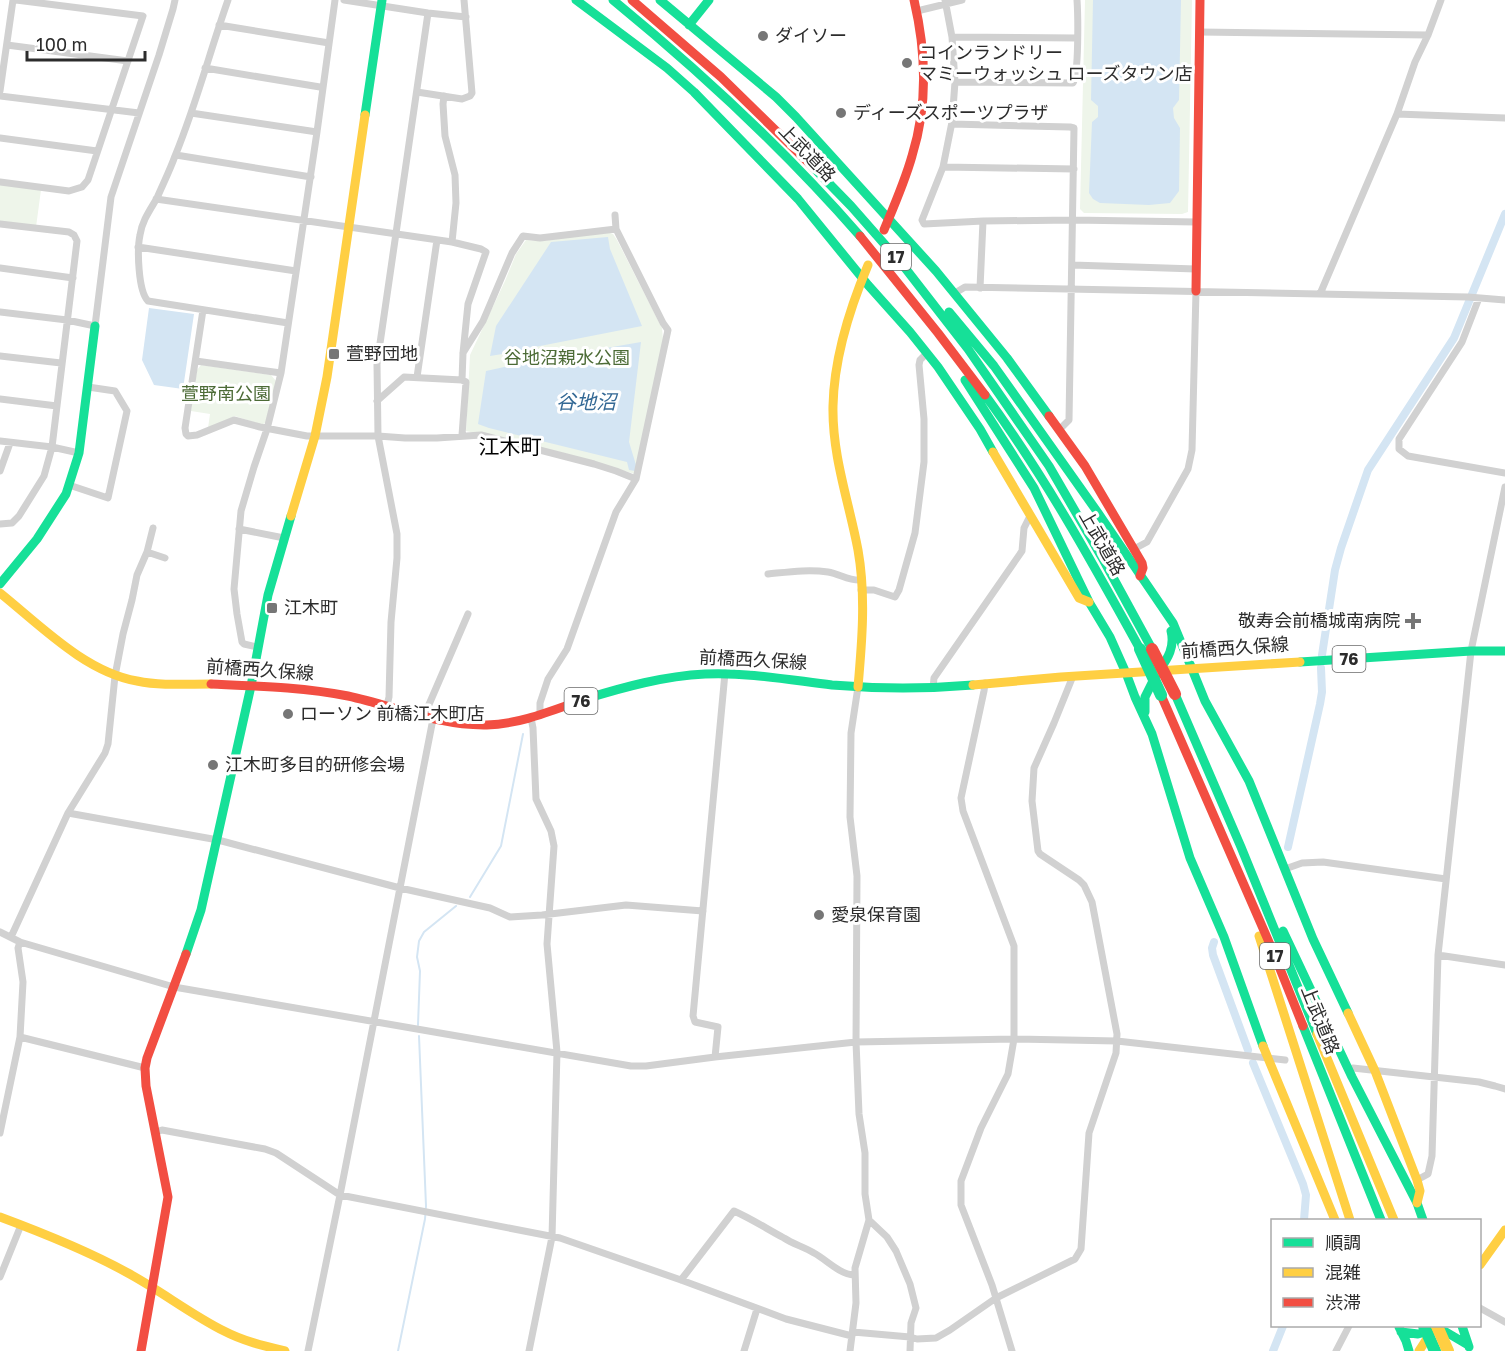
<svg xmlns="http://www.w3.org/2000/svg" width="1505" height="1351" viewBox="0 0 1505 1351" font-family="'Golos Text','Noto Sans JP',sans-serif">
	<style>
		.green { fill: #eef5ea }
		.water { fill: #d4e5f3 }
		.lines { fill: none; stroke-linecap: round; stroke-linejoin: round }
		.stream { stroke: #d4e5f3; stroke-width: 2 }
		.canal { stroke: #d4e5f3; stroke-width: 8 }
		.street { stroke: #d1d1d1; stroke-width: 7 }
		.fast { stroke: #16e098; stroke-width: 9 }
		.slow { stroke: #ffcf43; stroke-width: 9 }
		.jam { stroke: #f24e42; stroke-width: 9 }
		.fast-bridge { stroke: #16e098; stroke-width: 12 }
		.slow-bridge { stroke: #ffcf43; stroke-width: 12 }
		.jam-bridge { stroke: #f24e42; stroke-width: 12 }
		.poi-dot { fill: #767676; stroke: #fff; stroke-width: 2 }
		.labels { text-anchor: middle; stroke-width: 6; stroke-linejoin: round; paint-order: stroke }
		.shield { fill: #fff; stroke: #6b6b6b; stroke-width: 1.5 }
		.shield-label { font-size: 16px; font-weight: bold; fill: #2c2c2c }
		.poi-label { font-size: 18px; fill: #2c2c2c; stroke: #fff; text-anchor: start }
		.street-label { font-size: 18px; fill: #2c2c2c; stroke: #fff }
		.park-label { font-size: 18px; fill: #4c6b36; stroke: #fff }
		.water-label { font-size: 20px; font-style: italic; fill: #346995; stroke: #fff }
		.quarter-label { font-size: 21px; fill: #000; stroke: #fff }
	</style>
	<rect width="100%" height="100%" fill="#fff"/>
	<!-- green -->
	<path class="green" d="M1085 0H1192L1188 212 1182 214 1084 213 1080 209Z
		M0 184 41 190 36 227 0 222Z
		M607 232 613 234 617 240 662 328 663 340 635 474 560 452 466 431 470 355 505 281 516 254 526 240 542 241Z
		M201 365 271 375 276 381 266 422 262 425 235 416 208 428 210 414 191 411 197 370Z"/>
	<!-- water -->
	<path class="water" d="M1093 0H1181L1179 100 1173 108 1174 118 1180 128 1179 191 1170 203 1149 205 1100 203 1093 199 1089 193 1092 122 1098 117V106L1091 100Z
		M608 237 610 249 642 326 535 347 537 360 641 342 629 442 636 465 635 471 629 470 627 462 489 428 478 424 486 371 522 363 521 351 490 356 496 326 551 242Z
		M149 308 194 314 183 389 154 385 142 360Z"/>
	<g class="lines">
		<!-- stream -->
		<path class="stream" d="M470 897 501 846 523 734
			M418 1025 420 971 417 957 419 941 424 932 456 906
			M398 1351 425 1219 426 1206 419 1036"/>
		<!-- canal -->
		<path class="canal" d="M1322 655 1335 570 1341 548 1368 470 1454 338 1505 214
			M1288 847 1320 704 1322 692 1321 668
			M1214 942 1212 948 1213 955 1248 1050
			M1253 1063 1303 1184 1306 1195 1304 1220
			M1273 1351 1283 1326"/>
		<!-- street -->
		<path class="street" d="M228 0C210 51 196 105 175 156 170 170 163 184 157 198 150 210 142 221 140 235 137 249 138 291 148 301L288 323
			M344 0 428 13 466 17
			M945 0 952 37 955 82 952 122 943 167 922 220 924 224 983 221 1073 220 1196 222
			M917 11 962 0
			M219 25 329 43
			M1200 32 1428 35
			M952 37 1077 38
			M7 45 128 61
			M205 68 320 87
			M955 82 1073 83C1079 73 1078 15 1077 0
			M0 91 13 0
			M417 92 462 99 470 96 472 93 464 0
			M0 96 139 113
			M444 96 443 104 445 136 455 175 456 203 452 242
			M191 113 317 132
			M1397 114 1505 118
			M952 124 1070 127 1074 128 1069 420 1059 430
			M0 138 97 151
			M176 155 311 177
			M943 167 1074 169
			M0 182 69 191 82 187 88 180 143 16 16 0
			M156 199 452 242 481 249 486 252 468 304 463 353 462 380 466 382 462 435
			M0 224 69 232 74 235 77 241 52 447 44 476 19 516 12 523 0 524
			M138 247 296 271
			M1072 265 1196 269
			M0 268 73 278
			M980 288 983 221
			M955 293 965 287 1468 297 1505 300
			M1320 294 1397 114 1415 62 1428 35 1441 0
			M1479 298 1462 342 1399 439V449L1408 456 1505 473
			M203 310 185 428 186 434 188 436 197 435 234 420 260 427 307 436H378L405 438H437L481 435 594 464 616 471 636 479
			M0 312 67 320 95 326 111 197 159 55 173 9 175 0
			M463 353 483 321 512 253 523 236 540 238 616 229
			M0 356 61 363
			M196 361 281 373
			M417 377 437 240
			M0 399 57 406
			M377 401 404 377 462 380
			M0 441 52 447 79 453
			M0 471 10 443
			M69 485 108 498 127 411 115 391 88 387
			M239 529 284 538
			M1134 549 1147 542 1188 469 1192 450 1196 291
			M147 552 165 558
			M768 574C788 572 808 569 828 572 840 574 849 581 861 580
			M861 590H874L895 597 899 590 915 533 924 462V419L919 365 920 360 927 353
			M257 647 244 644 242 642 237 614 234 589 241 511 254 467 267 429 281 373 317 132 335 0
			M985 683 984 691 961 798 963 811 1014 946V1039L1008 1074 981 1128 961 1181V1205L992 1285 1012 1351
			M933 688 934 678 1022 551 1024 528 1030 516
			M387 705 389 697 391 622 397 558V534L378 436 377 364 428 13
			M540 715V703L548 679 567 649 616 512 636 479 668 330 663 323 616 229 615 215
			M424 716 468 614
			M68 813 218 840 400 888 490 908 510 917 542 915 626 905 703 911
			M1285 869 1302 863 1323 862 1446 879
			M0 932 20 942 174 987 631 1066H646L715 1057 856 1042 1014 1039 1117 1041 1285 1060
			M11 937 68 813 105 753 108 744 115 676 123 634 132 600 137 575 147 552 153 528
			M1438 955 1505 965
			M20 1037 145 1068
			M715 1057 718 1027 695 1022 693 1016 725 673
			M1353 1068 1479 1082 1495 1086 1505 1089
			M156 1132 162 1130 265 1149 276 1153 340 1195 560 1238 681 1280 786 1319 852 1336
			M0 1133 20 1037 23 982 18 948 20 942
			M1417 1180 1428 1174 1432 1156 1438 955 1471 651 1505 487
			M869 1220 887 1237 896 1251 910 1284 916 1308 911 1323 910 1351
			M0 1277 21 1225
			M681 1280 734 1211C752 1219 767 1229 784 1238 793 1244 804 1247 814 1253 827 1260 839 1274 854 1275
			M1480 1308 1505 1322
			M853 1332 910 1337 917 1339 936 1338 950 1330 996 1298 1075 1259 1081 1249 1089 1133 1116 1053 1117 1034 1092 902 1084 885 1079 880 1040 854 1038 851 1032 801 1034 768 1054 723 1073 676
			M308 1351 340 1195 433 719
			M529 1351 552 1237 557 1052 547 944 554 846 551 831 536 799 533 728 531 718
			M744 1351 757 1309
			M850 1351 856 1303 855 1268 869 1220 865 1194V1153L859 1114 856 1042 857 876 850 817 851 733 858 687
			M1336 1351 1349 1326"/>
		<!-- fast -->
		<path class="fast" d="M576 0 667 68 694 92 798 199 868 285 910 332 938 367 980 429 993 452
			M613 0C701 72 785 150 860 236
			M660 0 776 97 796 117 936 271 1007 358 1049 416
			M689 25 709 0
			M365 115 382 0
			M814 168 851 206 902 264 968 349 1049 466 1104 561 1152 649
			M949 312 994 366 1096 510 1173 623 1192 669
			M965 380 1034 488 1089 602 1110 637 1126 673
			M985 395C1044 475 1092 562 1140 649
			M0 584 37 539 66 494 79 453 95 326
			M1300 662 1471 651H1505
			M1192 669 1205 701 1249 781 1313 939 1348 1013
			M1159 671C1168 658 1175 647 1171 631
			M1126 673 1135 697 1152 734 1190 858 1224 937 1263 1046
			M1175 694 1241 847 1317 1034
			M585 699C624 687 664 676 705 674 747 672 790 680 832 685 880 689 926 689 973 685
			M1145 712V697L1156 675
			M1283 931 1352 1077 1417 1203 1423 1220
			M186 954 201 910 251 686 268 595 291 516
			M1303 1026 1381 1220
			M1462 1326 1469 1347
			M1399 1327 1406 1341 1409 1351
			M1401 1332 1418 1334 1433 1330 1446 1332 1468 1345"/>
		<!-- slow -->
		<path class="slow" d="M993 452 1079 598 1089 602
			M291 516 315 436 327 377 365 115
			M0 593C40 625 85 672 137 681 161 686 186 684 211 684
			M973 685 1061 677 1300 662
			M858 687C862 642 866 595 858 550 849 502 832 456 833 406 834 357 849 310 868 265
			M1259 936 1350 1220
			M1348 1013 1375 1071 1417 1180 1420 1191 1417 1203
			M1317 1034 1394 1220
			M1263 1046 1335 1220
			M0 1217C43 1233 86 1250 126 1272 160 1290 190 1314 224 1331 243 1341 264 1346 285 1351
			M1480 1265 1505 1230
			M1419 1351 1432 1331"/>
		<!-- jam -->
		<path class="jam" d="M632 0 721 77 814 168
			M884 230C894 206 905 181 912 156 928 105 926 51 914 0
			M860 236 938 333 985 395
			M1196 291 1200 0
			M1049 416 1085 466 1142 563 1143 568 1140 576
			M211 684C257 686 303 687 348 696 394 706 439 726 487 725 521 724 553 710 585 699
			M1161 695 1272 949 1303 1026
			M141 1351 168 1197 146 1086 145 1068 147 1058 186 954"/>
		<!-- fast-bridge -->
		<path class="fast-bridge" d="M1140 649 1161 695
			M1424 1326 1435 1351"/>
		<!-- slow-bridge -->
		<path class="slow-bridge" d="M1437 1326 1448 1351"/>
		<!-- jam-bridge -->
		<path class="jam-bridge" d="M1152 649 1175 694"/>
	</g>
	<!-- markers -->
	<g class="poi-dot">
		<circle cx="763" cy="36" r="6"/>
		<circle cx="907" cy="63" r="6"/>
		<circle cx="841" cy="113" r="6"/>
		<rect x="328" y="348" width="12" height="12" rx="3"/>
		<rect x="266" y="602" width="12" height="12" rx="3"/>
		<path d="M1410 612h6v6h6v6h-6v6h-6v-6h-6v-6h6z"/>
		<circle cx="288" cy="714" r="6"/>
		<circle cx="213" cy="765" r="6"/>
		<circle cx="819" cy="915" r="6"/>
	</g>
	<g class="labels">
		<!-- shield labels -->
		<g class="shield">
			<rect x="881" y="244" width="30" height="26" rx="4.5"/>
			<rect x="1332.5" y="646" width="33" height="26" rx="4.5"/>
			<rect x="564.5" y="688" width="33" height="26" rx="4.5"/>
			<rect x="1260" y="943" width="30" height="26" rx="4.5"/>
		</g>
		<g class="shield-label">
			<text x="896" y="263">17</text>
			<text x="1349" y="665">76</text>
			<text x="581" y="707">76</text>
			<text x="1275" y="962">17</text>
		</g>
		<!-- poi labels -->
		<g class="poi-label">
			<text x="775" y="42">ダイソー</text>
			<text x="919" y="59">コインランドリー<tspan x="919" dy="21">マミーウォッシュ ローズタウン店</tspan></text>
			<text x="853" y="119">ディーズスポーツプラザ</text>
			<text x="346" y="360">萱野団地</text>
			<text x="284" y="614">江木町</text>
			<text x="1400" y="627" text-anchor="end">敬寿会前橋城南病院</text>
			<text x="300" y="720">ローソン 前橋江木町店</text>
			<text x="225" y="771">江木町多目的研修会場</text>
			<text x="831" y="921">愛泉保育園</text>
		</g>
		<!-- street labels -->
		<g class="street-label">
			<text transform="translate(807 153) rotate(46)" y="6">上武道路</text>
			<text transform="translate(1102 543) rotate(60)" y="6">上武道路</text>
			<text transform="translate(1235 648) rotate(-4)" y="6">前橋西久保線</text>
			<text transform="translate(753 660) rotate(3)" y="6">前橋西久保線</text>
			<text transform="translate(260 670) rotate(4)" y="6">前橋西久保線</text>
			<text transform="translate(1320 1020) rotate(68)" y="6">上武道路</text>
		</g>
		<!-- park labels -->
		<g class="park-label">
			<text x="567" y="364">谷地沼親水公園</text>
			<text x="226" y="400">萱野南公園</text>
		</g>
		<!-- water labels -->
		<g class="water-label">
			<text x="586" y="409">谷地沼</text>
		</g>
		<!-- quarter labels -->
		<g class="quarter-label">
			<text x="510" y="454">江木町</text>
		</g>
	</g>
	<!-- legend -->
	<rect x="1271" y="1219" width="210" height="108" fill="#ffffff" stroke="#ababab" stroke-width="1.5"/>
	<rect x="1283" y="1238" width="30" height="9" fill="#16e098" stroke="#ababab" stroke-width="1.5"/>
	<text x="1325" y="1249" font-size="18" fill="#2c2c2c">順調</text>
	<rect x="1283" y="1268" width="30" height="9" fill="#ffcf43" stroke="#ababab" stroke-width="1.5"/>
	<text x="1325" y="1279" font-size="18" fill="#2c2c2c">混雑</text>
	<rect x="1283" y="1298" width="30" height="9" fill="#f24e42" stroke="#ababab" stroke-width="1.5"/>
	<text x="1325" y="1309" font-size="18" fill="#2c2c2c">渋滞</text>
	<!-- scale -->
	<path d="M27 51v9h118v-9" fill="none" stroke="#2c2c2c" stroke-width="3"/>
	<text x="36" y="51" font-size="18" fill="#2c2c2c" stroke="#ffffff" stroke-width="4.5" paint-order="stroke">100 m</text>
</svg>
